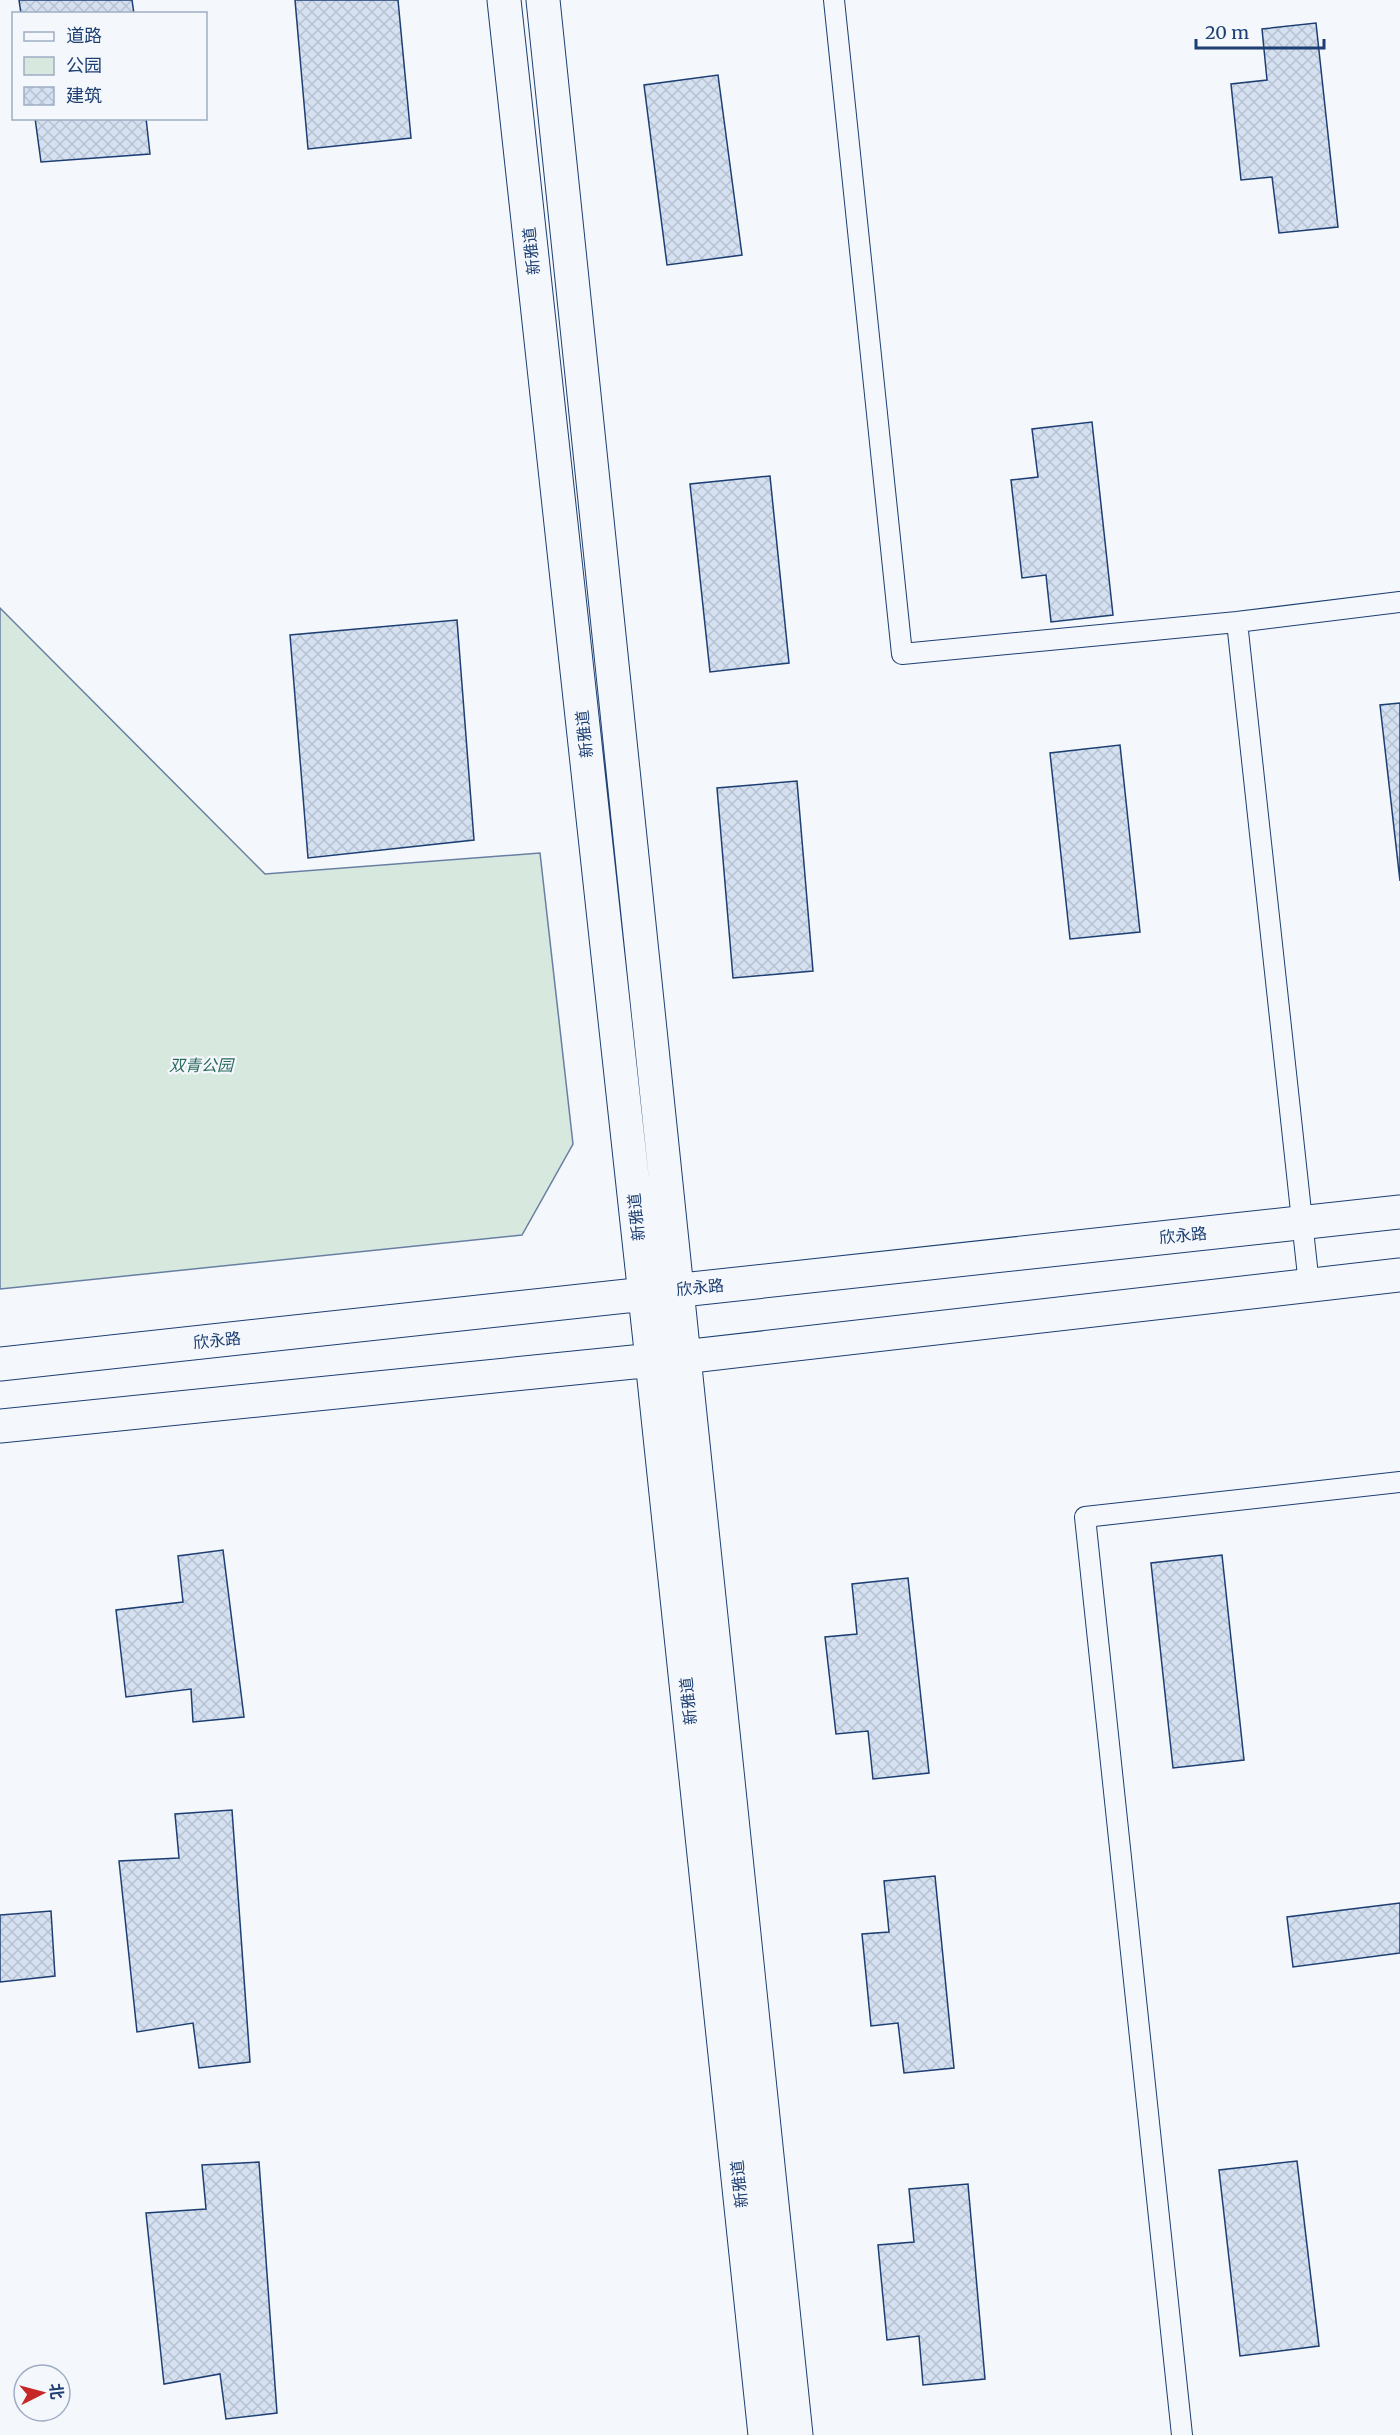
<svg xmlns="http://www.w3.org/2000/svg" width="1400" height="2435" viewBox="0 0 1400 2435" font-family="Merriweather,'Noto Sans SC',serif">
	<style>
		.park { fill: #d7e8df; stroke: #687fa3; stroke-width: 1.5 }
		.building { fill: url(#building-cross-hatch); stroke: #1d3f73; stroke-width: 1.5 }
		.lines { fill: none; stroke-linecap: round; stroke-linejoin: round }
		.lane-casing { stroke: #1d3f73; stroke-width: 22 }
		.secondary-casing { stroke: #1d3f73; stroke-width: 35 }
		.lane { stroke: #f4f7fb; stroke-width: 20 }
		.secondary { stroke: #f4f7fb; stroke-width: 33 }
		.labels { text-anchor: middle; stroke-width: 4.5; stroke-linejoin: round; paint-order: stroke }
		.street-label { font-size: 16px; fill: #1d3f73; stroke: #f4f7fb }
		.park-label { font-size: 16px; font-style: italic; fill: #2c6c60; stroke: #f4f7fb }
	</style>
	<defs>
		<pattern id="building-cross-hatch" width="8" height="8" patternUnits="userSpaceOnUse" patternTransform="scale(1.5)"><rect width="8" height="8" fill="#d5e0f0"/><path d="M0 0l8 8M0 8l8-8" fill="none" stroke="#b6c1d1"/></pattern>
	</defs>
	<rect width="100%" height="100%" fill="#f4f7fb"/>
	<!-- park -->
	<path class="park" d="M0 608 265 874 540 853 573 1144 522 1235 0 1289Z"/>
	<!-- building -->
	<path class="building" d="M19 0H132L134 14H21Z
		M295 0H398L411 138 308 149Z
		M1316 23 1338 227 1279 233 1272 177 1241 180 1231 84 1267 80 1262 29Z
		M718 75 742 255 667 265 644 85Z
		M35 118H146L150 154 41 162Z
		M1092 422 1113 615 1051 622 1046 575 1022 578 1011 480 1038 477 1032 429Z
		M770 476 789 663 710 672 690 484Z
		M457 620 474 840 308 858 290 635Z
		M1400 703V881L1380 705Z
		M1120 745 1140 932 1070 939 1050 753Z
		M797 781 813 971 733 978 717 788Z
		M223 1550 244 1717 193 1722 191 1689 126 1697 116 1610 183 1602 178 1556Z
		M1222 1555 1244 1760 1173 1768 1151 1563Z
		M908 1578 929 1773 873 1779 868 1731 836 1734 825 1637 857 1634 852 1584Z
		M232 1810 250 2062 199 2068 193 2023 137 2032 119 1861 179 1858 175 1814Z
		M935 1876 954 2068 904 2073 898 2023 871 2026 862 1934 889 1932 884 1881Z
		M1400 1903V1953L1293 1967 1287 1917Z
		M51 1911 55 1976 0 1982V1915Z
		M1297 2161 1319 2346 1240 2356 1219 2170Z
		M259 2162 277 2413 226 2419 220 2374 164 2384 146 2213 206 2209 202 2165Z
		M968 2184 985 2379 923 2385 919 2336 887 2340 878 2245 914 2242 909 2189Z"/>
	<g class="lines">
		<!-- lane casing -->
		<g class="lane-casing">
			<path id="lane" d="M834 0 902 654 1237 622 1400 602
				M1237 622 1309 1285
				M1182 2435 1085 1517 1400 1482"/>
		</g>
		<!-- secondary casing -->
		<g class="secondary-casing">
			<path id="secondary" d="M504 0 652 1360 765 2435
				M543 0 796 2435
				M0 1364 1400 1212
				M0 1426 683 1357 1400 1275"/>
		</g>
		<!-- lane -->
		<use href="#lane" class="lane"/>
		<!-- secondary -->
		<use href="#secondary" class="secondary"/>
	</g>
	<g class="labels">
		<!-- street labels -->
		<g class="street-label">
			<text transform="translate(531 251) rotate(-96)" y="6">新雅道</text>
			<text transform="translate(584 734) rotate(-96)" y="6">新雅道</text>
			<text transform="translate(636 1217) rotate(-96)" y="6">新雅道</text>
			<text transform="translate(1183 1235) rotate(-6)" y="6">欣永路</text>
			<text transform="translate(700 1287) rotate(-6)" y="6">欣永路</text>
			<text transform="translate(217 1340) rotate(-6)" y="6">欣永路</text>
			<text transform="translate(688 1701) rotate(-96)" y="6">新雅道</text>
			<text transform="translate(739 2184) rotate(-96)" y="6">新雅道</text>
		</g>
		<!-- park labels -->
		<g class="park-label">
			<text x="201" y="1071">双青公园</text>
		</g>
	</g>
	<!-- legend -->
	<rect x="12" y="12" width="195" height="108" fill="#f4f7fb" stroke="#9eadc5" stroke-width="1.5"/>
	<rect x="24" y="32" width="30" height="9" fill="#f4f7fb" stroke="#9eadc5" stroke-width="1.5"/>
	<text x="66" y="42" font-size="18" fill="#1d3f73">道路</text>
	<rect x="24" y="57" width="30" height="18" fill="#d7e8df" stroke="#9eadc5" stroke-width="1.5"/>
	<text x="66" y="72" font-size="18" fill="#1d3f73">公园</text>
	<rect x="24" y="87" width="30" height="18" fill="url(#building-cross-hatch)" stroke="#9eadc5" stroke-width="1.5"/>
	<text x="66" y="102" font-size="18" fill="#1d3f73">建筑</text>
	<!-- north arrow -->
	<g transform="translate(42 2393) rotate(84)"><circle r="28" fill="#f4f7fb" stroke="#9eadc5" stroke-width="1.5"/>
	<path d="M0-4.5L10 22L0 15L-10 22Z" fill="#c62828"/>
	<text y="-9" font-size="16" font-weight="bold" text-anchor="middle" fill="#1d3f73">北</text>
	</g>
	<!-- scale -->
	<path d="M1196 39v9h128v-9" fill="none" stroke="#1d3f73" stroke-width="3"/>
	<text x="1205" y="39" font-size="18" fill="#1d3f73" stroke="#f4f7fb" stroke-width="4.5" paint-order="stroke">20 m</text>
</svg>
